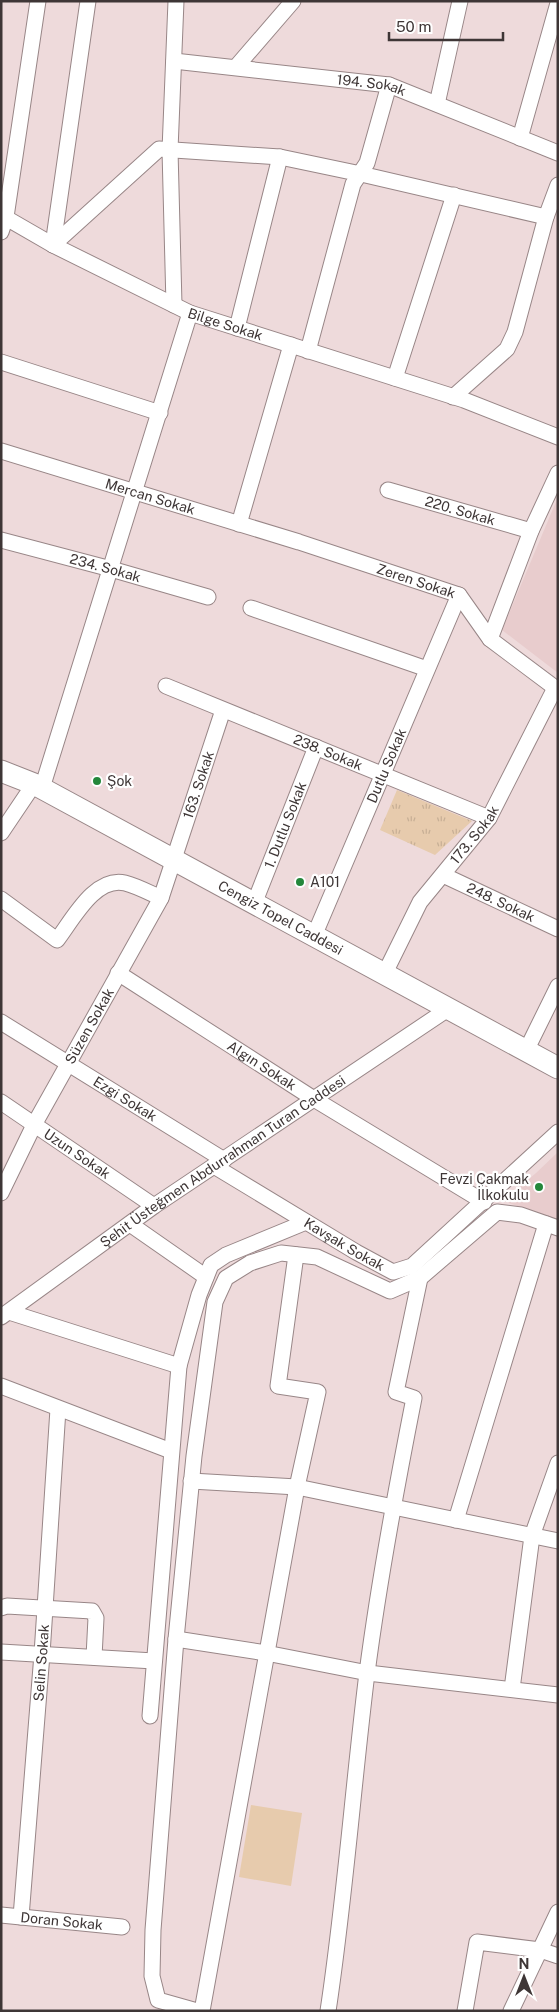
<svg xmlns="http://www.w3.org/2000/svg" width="559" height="2012" viewBox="0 0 559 2012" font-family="'Public Sans',sans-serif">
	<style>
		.built { fill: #e8cccd }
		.grass { fill: #e7cbad }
		.park { fill: url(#park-tufts) }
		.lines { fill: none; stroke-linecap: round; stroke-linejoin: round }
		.minor-casing { stroke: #988687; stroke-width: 17 }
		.secondary-casing { stroke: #988687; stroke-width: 23 }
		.minor { stroke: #fff; stroke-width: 15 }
		.secondary { stroke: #fff; stroke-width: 21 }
		.poi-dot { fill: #24873b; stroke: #fff; stroke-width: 2 }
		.labels { text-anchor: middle; stroke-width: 4.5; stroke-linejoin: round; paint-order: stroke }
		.street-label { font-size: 14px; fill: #3e3636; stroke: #fff }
		.poi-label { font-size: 14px; fill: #3e3636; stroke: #fff; text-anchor: start }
	</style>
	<defs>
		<pattern id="park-tufts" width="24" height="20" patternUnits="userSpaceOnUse" patternTransform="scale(1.25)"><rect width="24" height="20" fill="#e7cbad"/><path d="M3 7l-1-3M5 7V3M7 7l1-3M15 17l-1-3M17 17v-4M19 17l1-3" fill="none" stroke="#c7af95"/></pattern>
	</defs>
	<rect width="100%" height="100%" fill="#eedadb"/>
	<!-- built -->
	<path class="built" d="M558 497V673L502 630Z
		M558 1152V1220L503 1201 536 1173Z"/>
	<!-- grass -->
	<path class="grass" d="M251 1805 302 1813 291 1886 239 1877Z"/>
	<!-- park -->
	<path class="park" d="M397 790 472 821 435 855 380 830Z"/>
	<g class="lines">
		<!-- minor casing -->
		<g class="minor-casing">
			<g id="minor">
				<path id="s1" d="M174 61 389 85 558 153"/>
				<path d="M236 67 293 1"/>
				<path d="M437 104 460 1"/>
				<path d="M520 138 558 3"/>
				<path id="s2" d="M1 215 53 245 190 313 464 400 558 437"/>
				<path d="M1 232 6 217 38 1"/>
				<path d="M53 245 159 149 280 157 361 174 546 217"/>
				<path d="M53 245 88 1"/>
				<path d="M174 305 170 150 176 1"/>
				<path d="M237 328 280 157"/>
				<path d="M308 351 353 184 367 163 389 85"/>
				<path d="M1 362 160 413"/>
				<path d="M395 378 454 195"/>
				<path d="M453 397 507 349 515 332 546 217 558 185"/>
				<path id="s3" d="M1 451 299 542 459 595 490 639 558 690"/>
				<path id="s4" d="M388 490 531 531"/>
				<path d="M239 524 291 345"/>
				<path id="s5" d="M1 540 111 569 208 597"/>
				<path d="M251 608 427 669"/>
				<path d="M490 639 531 531 558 473"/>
				<path id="s6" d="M166 686 489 818"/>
				<path d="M42 788 190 313"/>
				<path d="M1 833 34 784"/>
				<path id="s7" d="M443 875 558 929"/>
				<path d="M1 899 57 940C73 919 95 876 125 883 137 886 150 893 161 898"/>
				<path id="s8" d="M254 904 316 747"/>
				<path id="s9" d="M314 936 459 595"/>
				<path id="s10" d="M118 973 314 1099 484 1202"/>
				<path id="s11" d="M384 975 420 902 489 818 555 688"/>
				<path id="s12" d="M1 1022 224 1160"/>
				<path d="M526 1051 558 986"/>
				<path id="s13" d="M1 1102 154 1206"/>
				<path id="s14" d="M214 1166 356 1252 393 1272 412 1266 558 1132"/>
				<path id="s15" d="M1 1193 35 1123 161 898 223 710"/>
				<path d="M130 1224 206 1277"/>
				<path d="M9 1312 179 1366"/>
				<path id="s16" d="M1 1317 154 1206 448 1009"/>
				<path d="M1 1386 171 1451"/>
				<path d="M191 1481 297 1487 558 1541"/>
				<path d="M456 1520 546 1224"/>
				<path d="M1 1608 7 1606 92 1611 96 1618 94 1657"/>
				<path d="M176 1639 266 1653 368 1673 558 1695"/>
				<path d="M1 1652 154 1661"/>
				<path d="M512 1689 532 1536 558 1463"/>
				<path d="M150 1716 179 1366 199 1295 211 1265 226 1255 306 1222"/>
				<path id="s17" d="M1 1915 122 1927"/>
				<path id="s18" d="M21 1917 42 1654 58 1409"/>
				<path d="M197 2011 158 2000 152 1976 153 1930 176 1639 194 1456 215 1302 226 1278 250 1263 281 1253 317 1257 390 1291 420 1278 497 1212 521 1215 558 1228"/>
				<path d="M202 2011 297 1487 318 1392 278 1386 296 1255"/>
				<path d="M328 2011C345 1899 353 1786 367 1673 379 1581 396 1489 414 1398L396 1392 420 1278"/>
				<path d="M465 2011 477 1942 540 1950 558 1956"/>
				<path d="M511 2011 558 1912"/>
			</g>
		</g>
		<!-- secondary casing -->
		<g class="secondary-casing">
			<g id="secondary">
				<path id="s19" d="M1 771 34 784 558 1068"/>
			</g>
		</g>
		<!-- minor -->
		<use href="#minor" class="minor"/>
		<!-- secondary -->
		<use href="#secondary" class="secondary"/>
	</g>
	<!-- markers -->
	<g class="poi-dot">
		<circle cx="97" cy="781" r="5"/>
		<circle cx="300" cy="882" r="5"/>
		<circle cx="539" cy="1187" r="5"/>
	</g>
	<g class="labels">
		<!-- street labels -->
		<g class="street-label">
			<text dy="5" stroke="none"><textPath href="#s1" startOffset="199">194. Sokak</textPath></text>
			<text dy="5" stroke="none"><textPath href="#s2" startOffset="250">Bilge Sokak</textPath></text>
			<text dy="5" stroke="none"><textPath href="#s3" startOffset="156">Mercan Sokak</textPath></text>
			<text dy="5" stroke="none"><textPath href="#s4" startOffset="75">220. Sokak</textPath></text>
			<text dy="5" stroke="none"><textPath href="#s5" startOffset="108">234. Sokak</textPath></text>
			<text dy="5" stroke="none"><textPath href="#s3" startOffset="435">Zeren Sokak</textPath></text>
			<text dy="5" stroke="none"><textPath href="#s6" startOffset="175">238. Sokak</textPath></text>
			<text dy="5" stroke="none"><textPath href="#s9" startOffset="185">Dutlu Sokak</textPath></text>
			<text dy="5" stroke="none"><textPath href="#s15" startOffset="455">163. Sokak</textPath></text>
			<text dy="5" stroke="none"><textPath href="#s8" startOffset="85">1. Dutlu Sokak</textPath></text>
			<text dy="5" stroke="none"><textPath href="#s11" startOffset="168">173. Sokak</textPath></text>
			<text dy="5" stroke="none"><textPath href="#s7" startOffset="64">248. Sokak</textPath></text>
			<text dy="5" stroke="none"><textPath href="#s19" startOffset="316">Cengiz Topel Caddesi</textPath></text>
			<text dy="5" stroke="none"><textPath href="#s15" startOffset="189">Süzen Sokak</textPath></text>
			<text dy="5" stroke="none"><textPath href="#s10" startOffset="171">Algın Sokak</textPath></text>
			<text dy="5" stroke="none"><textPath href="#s12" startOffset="146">Ezgi Sokak</textPath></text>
			<text dy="5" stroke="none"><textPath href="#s13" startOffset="92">Uzun Sokak</textPath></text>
			<text dy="5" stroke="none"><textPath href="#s16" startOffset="271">Şehit Üsteğmen Abdurrahman Turan Caddesi</textPath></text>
			<text dy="5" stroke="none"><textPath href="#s14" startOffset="152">Kavşak Sokak</textPath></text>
			<text dy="5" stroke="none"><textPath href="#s18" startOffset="255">Selin Sokak</textPath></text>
			<text dy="5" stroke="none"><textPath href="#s17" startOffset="61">Doran Sokak</textPath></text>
		</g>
		<!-- poi labels -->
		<g class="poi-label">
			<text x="107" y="786">Şok</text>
			<text x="310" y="887">A101</text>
			<text x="529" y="1184" text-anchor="end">Fevzi Çakmak<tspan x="529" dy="16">İlkokulu</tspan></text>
		</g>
	</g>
	<!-- border -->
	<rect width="559" height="2012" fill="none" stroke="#3e3636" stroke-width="5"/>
	<!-- north arrow -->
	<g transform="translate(524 1977)" stroke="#ffffff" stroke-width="4" paint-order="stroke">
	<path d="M0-4L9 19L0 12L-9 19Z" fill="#3e3636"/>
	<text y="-8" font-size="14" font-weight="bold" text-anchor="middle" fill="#3e3636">N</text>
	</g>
	<!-- scale -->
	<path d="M389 32v8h114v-8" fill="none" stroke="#3e3636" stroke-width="2.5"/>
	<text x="396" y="32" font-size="15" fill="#3e3636" stroke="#ffffff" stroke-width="4" paint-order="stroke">50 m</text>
</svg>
